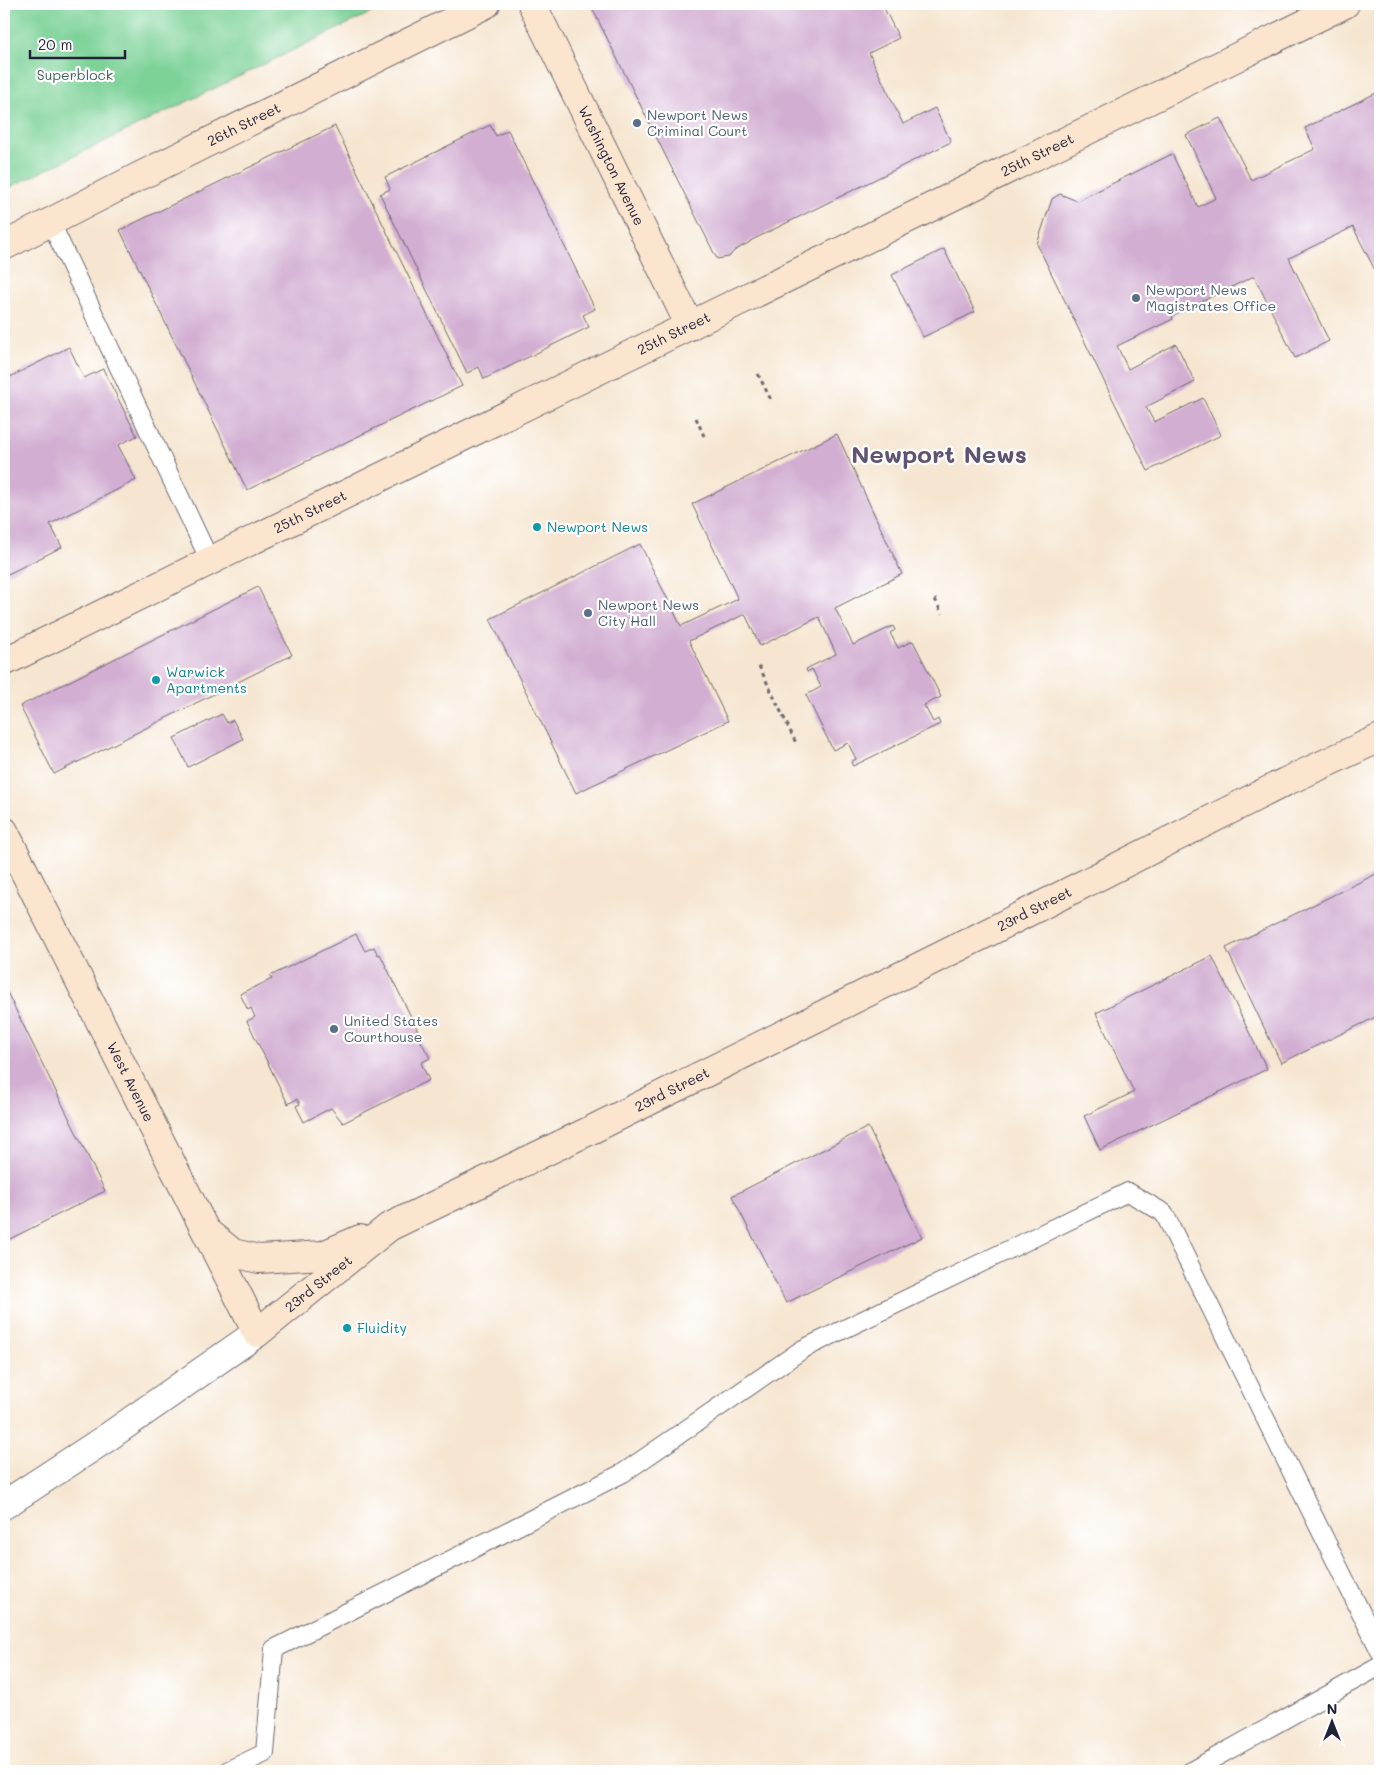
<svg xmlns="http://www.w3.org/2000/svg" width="1384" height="1775" viewBox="0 0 1384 1775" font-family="Mali,sans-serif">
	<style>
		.green { fill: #7bd297; stroke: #4e7a69 }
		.building { fill: #d2aed2 }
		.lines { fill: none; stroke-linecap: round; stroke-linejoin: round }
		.lane-casing { stroke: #6c6770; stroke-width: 20 }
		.street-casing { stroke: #6c6770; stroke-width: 30 }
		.secondary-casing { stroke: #6c6770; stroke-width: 30 }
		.path { stroke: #6c6770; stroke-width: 3; stroke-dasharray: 4 4; stroke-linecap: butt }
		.lane { stroke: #fff; stroke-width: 18 }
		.street { stroke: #fff; stroke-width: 28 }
		.secondary { stroke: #fce5cf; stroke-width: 28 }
		.service-dot { fill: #5c6f8a; stroke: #fff; stroke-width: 2 }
		.culture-dot { fill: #0f9aa8; stroke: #fff; stroke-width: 2 }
		.labels { text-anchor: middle; stroke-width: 4.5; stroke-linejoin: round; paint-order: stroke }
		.park-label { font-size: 14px; fill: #41605b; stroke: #fff }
		.service-label { font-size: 14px; fill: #4e5e75; stroke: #fff; text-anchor: start }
		.street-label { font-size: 14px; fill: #22223b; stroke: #fff }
		.culture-label { font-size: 14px; fill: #0d838f; stroke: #fff; text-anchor: start }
		.town-label { font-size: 24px; font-weight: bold; fill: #605370; stroke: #fff }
	</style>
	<rect width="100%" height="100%" fill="#fff"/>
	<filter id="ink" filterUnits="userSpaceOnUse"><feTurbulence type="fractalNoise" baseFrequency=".02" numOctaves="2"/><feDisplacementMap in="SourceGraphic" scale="10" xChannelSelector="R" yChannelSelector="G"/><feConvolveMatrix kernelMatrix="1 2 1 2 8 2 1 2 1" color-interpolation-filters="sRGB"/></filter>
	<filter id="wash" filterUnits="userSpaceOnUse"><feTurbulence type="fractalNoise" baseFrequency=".0096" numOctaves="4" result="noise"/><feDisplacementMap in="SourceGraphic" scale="20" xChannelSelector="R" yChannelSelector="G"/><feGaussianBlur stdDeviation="1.12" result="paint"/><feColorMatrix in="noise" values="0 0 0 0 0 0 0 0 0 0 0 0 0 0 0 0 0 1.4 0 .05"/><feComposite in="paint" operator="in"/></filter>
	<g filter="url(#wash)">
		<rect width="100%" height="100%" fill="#f6e6d1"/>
		<!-- green -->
		<path class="green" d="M4 4H389L4 190Z"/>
		<g id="blocks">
			<!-- building -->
			<path class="building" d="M590 4H887L888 6 884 8 899 38 869 53 903 124 935 108 951 142 750 241V242L734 251 729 257 717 259Z
				M1380 91V280L1353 227 1289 258 1329 341 1295 358 1254 276 1172 316 1173 319 1117 346 1128 369 1176 344 1195 382 1146 407 1154 422 1203 398 1221 435 1148 471 1037 244 1052 199 1060 194 1077 201 1172 154 1198 207 1216 198 1186 135 1220 118 1251 180 1315 149 1305 128Z
				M490 125 496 136 508 130 595 309 583 315 589 327 484 379 479 367 467 373 380 194 390 189 385 177Z
				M335 126 462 386 247 490 120 230Z
				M944 249 975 312 923 337 892 275Z
				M69 347 84 378 103 369 137 436 118 445 136 480 50 524 62 547 4 576V380Z
				M837 434 902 574 835 608 853 645 893 626 895 630 890 633 898 648 913 641 941 697 924 705 933 722 938 719 940 724 853 766 851 762 856 759 848 743 833 750 806 695 821 687 812 669 807 672 806 669 836 654 819 617 760 646 745 614 689 641 728 721 576 793 490 619 640 544 681 626 738 599 692 504Z
				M258 587 292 655 54 774 20 706Z
				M222 714 227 723 233 720 243 739 188 767 174 738Z
				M1380 872V1015L1281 1063 1226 948Z
				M356 934 365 951 374 947 378 955 380 954 421 1037 419 1038 430 1058 421 1063 429 1080 343 1123 331 1108 304 1122 296 1106 300 1104 297 1099 288 1104 247 1021 255 1017 251 1008 248 1010 240 994 272 979 270 976Z
				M1212 956 1267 1069 1100 1150 1084 1116 1134 1092 1096 1013Z
				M4 986 105 1191 4 1242Z
				M868 1127 922 1237 786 1303 732 1196Z"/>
		</g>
	</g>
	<g filter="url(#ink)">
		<use href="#blocks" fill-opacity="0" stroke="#6c6770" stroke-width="1"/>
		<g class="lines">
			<!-- lane casing -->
			<g class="lane-casing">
				<path id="lane" d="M51 223 210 561
					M227 1771 265 1753 274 1649 623 1473 803 1349 1128 1192 1164 1213 1380 1651
					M1191 1771 1380 1666"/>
			</g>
			<!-- street casing -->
			<g class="street-casing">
				<path id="street" d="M4 1505 105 1439 257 1333"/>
			</g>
			<!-- secondary casing -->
			<g class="secondary-casing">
				<g id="secondary">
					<path id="s1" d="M532 4 690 326"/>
					<path id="s2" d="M4 246 134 179 486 4"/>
					<path id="s3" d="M4 662 1345 4"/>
					<path id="s4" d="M4 831 257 1333 389 1227 593 1129 987 933 1285 782 1380 738"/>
					<path d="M208 1233 233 1253 259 1259 323 1255 360 1239"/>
				</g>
			</g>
			<!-- path -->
			<path class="path" d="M758 374 772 402
				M696 418 704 436
				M935 599 942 614
				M759 666 796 743"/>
			<!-- lane -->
			<use href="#lane" class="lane"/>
			<!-- street -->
			<use href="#street" class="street"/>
			<!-- secondary -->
			<use href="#secondary" class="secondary"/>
		</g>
	</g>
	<!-- markers -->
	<g class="service-dot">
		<circle cx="637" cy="123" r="5"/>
		<circle cx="1136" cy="298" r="5"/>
		<circle cx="588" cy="613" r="5"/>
		<circle cx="334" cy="1029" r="5"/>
	</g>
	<g class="culture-dot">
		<circle cx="537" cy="527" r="5"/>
		<circle cx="156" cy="680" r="5"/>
		<circle cx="347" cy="1328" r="5"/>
	</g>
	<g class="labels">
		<!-- park labels -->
		<g class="park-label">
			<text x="75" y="80">Superblock</text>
		</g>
		<!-- service labels -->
		<g class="service-label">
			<text x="647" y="120">Newport News<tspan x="647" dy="16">Criminal Court</tspan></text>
			<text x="1146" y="295">Newport News<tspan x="1146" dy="16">Magistrates Office</tspan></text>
			<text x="598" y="610">Newport News<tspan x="598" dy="16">City Hall</tspan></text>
			<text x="344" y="1026">United States<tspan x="344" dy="16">Courthouse</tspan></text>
		</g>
		<!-- street labels -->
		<g class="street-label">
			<text dy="5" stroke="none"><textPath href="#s2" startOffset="269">26th Street</textPath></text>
			<text dy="5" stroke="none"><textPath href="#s3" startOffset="1151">25th Street</textPath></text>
			<text dy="5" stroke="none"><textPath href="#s1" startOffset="180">Washington Avenue</textPath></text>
			<text dy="5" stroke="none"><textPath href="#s3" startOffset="746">25th Street</textPath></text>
			<text dy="5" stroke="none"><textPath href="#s3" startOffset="341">25th Street</textPath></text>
			<text dy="5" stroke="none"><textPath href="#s4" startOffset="1451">23rd Street</textPath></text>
			<text dy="5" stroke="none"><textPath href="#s4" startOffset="281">West Avenue</textPath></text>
			<text dy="5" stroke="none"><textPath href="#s4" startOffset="1046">23rd Street</textPath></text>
			<text dy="5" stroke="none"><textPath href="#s4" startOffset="641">23rd Street</textPath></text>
		</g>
		<!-- culture labels -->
		<g class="culture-label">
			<text x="547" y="532">Newport News</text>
			<text x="166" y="677">Warwick<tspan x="166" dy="16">Apartments</tspan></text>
			<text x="357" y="1333">Fluidity</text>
		</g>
		<!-- town labels -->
		<g class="town-label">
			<text x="939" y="463">Newport News</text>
		</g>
	</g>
	<!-- margin -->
	<rect width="1384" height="1775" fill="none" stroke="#fff" stroke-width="20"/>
	<!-- north arrow -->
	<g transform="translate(1332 1722)" stroke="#ffffff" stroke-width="4" paint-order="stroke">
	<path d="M0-4L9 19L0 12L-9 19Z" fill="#22223b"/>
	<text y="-8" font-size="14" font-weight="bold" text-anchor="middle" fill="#22223b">N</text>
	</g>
	<!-- scale -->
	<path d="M30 50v8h95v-8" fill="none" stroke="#22223b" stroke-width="2.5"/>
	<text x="38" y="50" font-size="15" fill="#22223b" stroke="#ffffff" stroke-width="4" paint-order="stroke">20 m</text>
</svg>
